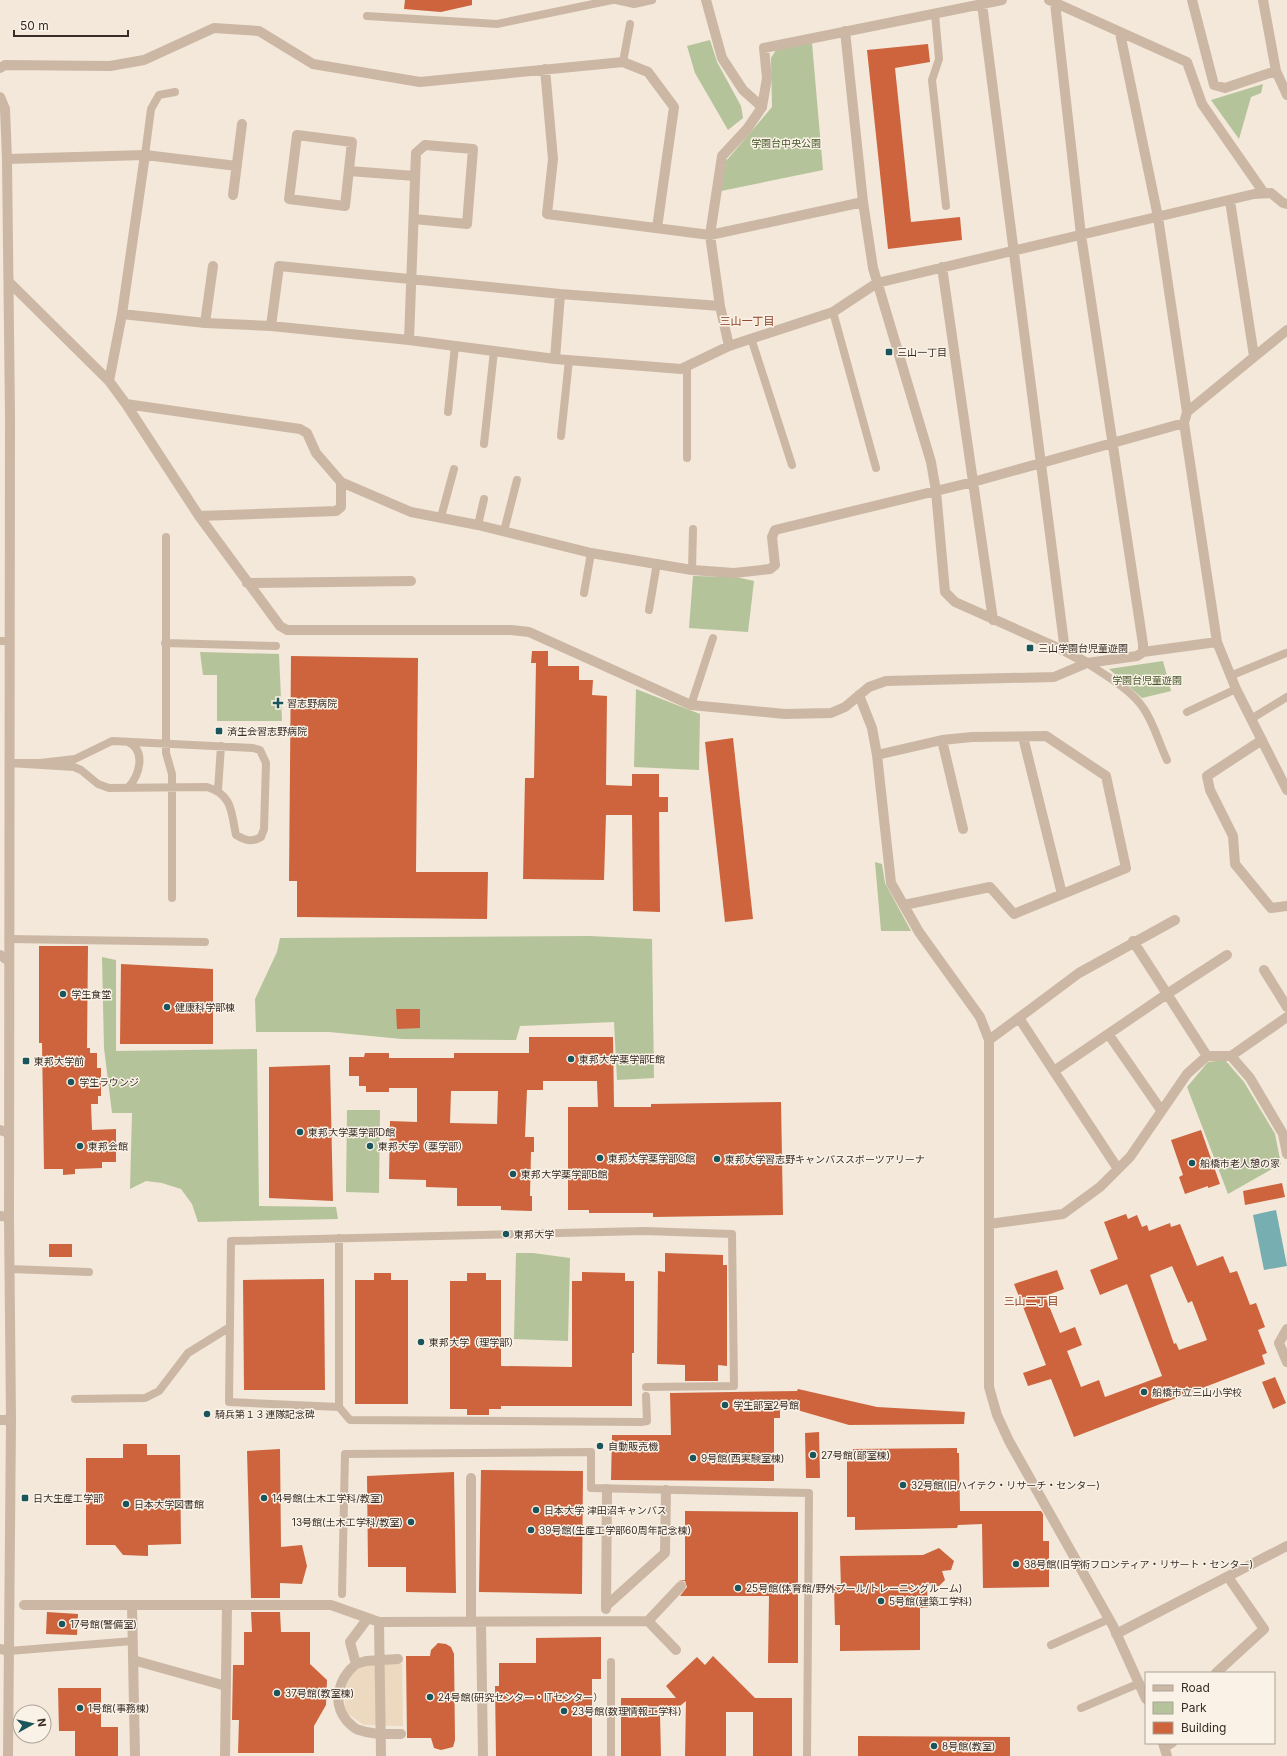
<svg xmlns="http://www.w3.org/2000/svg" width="1287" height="1756" viewBox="0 0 1287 1756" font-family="Inter,'Noto Sans JP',sans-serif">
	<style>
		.green { fill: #b4c399 }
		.plaza { fill: #ecd9bf }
		.water { fill: #77aeb2 }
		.building { fill: #cd643d; fill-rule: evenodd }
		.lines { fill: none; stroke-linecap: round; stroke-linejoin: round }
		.service { stroke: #ccb7a5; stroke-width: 8 }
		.pedestrian { stroke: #ccb7a5; stroke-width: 10 }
		.minor { stroke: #ccb7a5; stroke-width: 10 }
		.tertiary { stroke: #ccb7a5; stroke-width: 10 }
		.poi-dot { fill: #1a555b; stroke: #faf2e6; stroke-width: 1.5 }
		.labels { text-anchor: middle; stroke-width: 3; stroke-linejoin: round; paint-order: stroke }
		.park-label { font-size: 10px; fill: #455729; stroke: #faf2e6 }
		.poi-label { font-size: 10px; fill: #372c27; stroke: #faf2e6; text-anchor: start }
		.neighbourhood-label { font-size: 11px; fill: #8b381b; stroke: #faf2e6 }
	</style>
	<rect width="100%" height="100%" fill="#f3e8d9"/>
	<!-- green -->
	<path class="green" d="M710 40 717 62 741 106 743 118 728 130 695 73 687 46Z
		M812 43 823 170 721 191 726 161 772 107 771 58 776 50Z
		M1263 84 1261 93 1251 97 1239 139 1211 100Z
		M693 576 736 577 754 581 748 632 689 628Z
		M200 652 279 654 282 721H217V675H203Z
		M1163 661 1171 691 1142 698 1109 669Z
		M636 689 700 714 699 770 634 767Z
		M875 862 882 864 885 883 911 931H881Z
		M589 936 652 939 654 1078 617 1080 614 1022 520 1026 516 1040 402 1039 329 1032H256L255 999 277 952 280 938Z
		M102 957 116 960V1051L257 1049 259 1206 336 1207 338 1219 198 1222 192 1204 181 1189 162 1183 146 1181 130 1189 132 1113H112L104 1048Z
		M1225 1060 1244 1082 1275 1134 1281 1164 1228 1194 1187 1087 1208 1062Z
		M347 1110H380L379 1193 346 1192Z
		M516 1253H533L570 1258 568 1341 514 1339Z"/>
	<!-- plaza -->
	<path class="plaza" d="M375 1664H402L403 1726 364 1725 347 1713 345 1707 344 1686 346 1680 360 1667Z"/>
	<!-- water -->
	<path class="water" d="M1276 1210 1287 1266 1264 1270 1253 1215Z"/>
	<!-- building -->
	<path class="building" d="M405 0H472V5L441 12 404 9Z
		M928 44 930 62 895 68 911 222 960 217 962 240 888 249 867 50Z
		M532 651H548V666H579V680H593L592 695 607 696 606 785 632 786V774H659V797H668V812H659L660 912 633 911 632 815H606L604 880 523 879 525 778H534L536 663H531Z
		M291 656 418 658 416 872H488L487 919 297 917V881H289Z
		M733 738 753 919 725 922 705 742Z
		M39 946H88L87 1048H90V1053H97V1068H101V1096H98V1104H91L92 1130 116 1129V1162H102V1168L75 1169V1174L63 1175V1169H44L42 1043H39Z
		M121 964 213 969V1044H120Z
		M396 1009H420V1028L397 1029Z
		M529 1037H613L614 1107H651V1104L781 1102 783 1215 653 1217V1213H589V1210H568V1107H598L597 1081H543V1090H527L525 1137H534V1152H531L530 1196H532V1211L501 1210V1206H457V1188L426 1187V1180L389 1179 390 1121 417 1122V1088H389V1092H366V1086H359V1076H349V1057H364L365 1053H389V1058H454V1053H529ZM451 1091H498L497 1124 450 1123Z
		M330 1065 333 1201 269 1198V1067Z
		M1201 1130 1220 1184 1208 1188V1186L1185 1194 1179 1177 1183 1175 1171 1140Z
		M1282 1183 1285 1197 1245 1205 1243 1191Z
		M1126 1214 1128 1219 1137 1215 1142 1227 1147 1225 1149 1231 1170 1223 1171 1227 1180 1224 1197 1266 1223 1256 1230 1273 1237 1271 1250 1305 1256 1303 1265 1327 1258 1330 1267 1353 1262 1355 1265 1364 1074 1437 1051 1379 1028 1386 1023 1373 1046 1365 1014 1284 1057 1270 1064 1289 1045 1296 1060 1333 1075 1327 1082 1345 1067 1351 1081 1387 1099 1380 1105 1397 1162 1376 1127 1284 1100 1295 1090 1270 1118 1259 1104 1222ZM1172 1266 1188 1303 1192 1301 1207 1340 1179 1350 1176 1343 1174 1344 1150 1275Z
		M49 1244H72V1257H49Z
		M665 1253 723 1255V1265H727V1366L718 1365V1381H685V1365L657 1364 658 1271 665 1272Z
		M582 1272 625 1273V1281H634V1353H632V1406H501V1409H489V1415H467V1409H450V1281H467V1273H486V1280H501V1366L572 1367V1281H582Z
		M374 1273H391V1280H408V1404H355V1280H374Z
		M324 1279 325 1390H244L243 1280Z
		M1275 1377 1286 1403 1273 1409 1262 1382Z
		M798 1389 877 1407 965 1412 964 1424 849 1425 780 1405V1418H774V1481L611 1480 612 1435H671L670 1393 797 1391Z
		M819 1432 820 1478H806L805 1433Z
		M123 1444H147V1455H180L181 1544 148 1545V1556L123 1555 115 1545H86V1458H123Z
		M957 1448V1453H959L960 1511H1041L1043 1514V1541H1049V1587L983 1588 982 1524 958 1525 957 1528 855 1530V1517H847V1453H853V1449Z
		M280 1449 281 1547 302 1545 307 1566 302 1584 280 1583V1598H251L247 1451Z
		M481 1470 583 1471 582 1594 479 1592Z
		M454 1472 456 1593 406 1592V1567H368L367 1476Z
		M685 1511 798 1512V1663H768L769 1596H680L687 1587 685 1581 678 1580H685Z
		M939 1548 954 1561 951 1570 942 1571 945 1580 939 1586H927L928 1608H920V1650L840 1651V1625H835L834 1587H841L840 1556 923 1555Z
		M47 1612 78 1614 77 1635 46 1634Z
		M251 1612H280L281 1632H310V1664L327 1680 326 1705 314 1726V1753H238L239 1720H232L233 1665H244V1632H252Z
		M601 1637V1679H592V1756H496L495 1686H499V1663H536V1638Z
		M438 1643 446 1644 451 1647 454 1654 455 1740 453 1747 441 1750 434 1748 431 1738H407L406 1656H430L431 1650Z
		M713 1656 755 1698H792V1756H753V1712H726V1756H685L686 1701 670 1714H660L661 1756H621V1698H676L666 1686 697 1657 705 1665Z
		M58 1688H101V1727H118V1756H75V1731H59Z
		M858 1736 1010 1737V1756H858Z"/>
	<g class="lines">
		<!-- service -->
		<path class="service" d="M616 0 634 4 652 0
			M935 14 939 59 932 80 946 206
			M367 16 497 24 612 0
			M623 62 630 24
			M145 155 151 109 159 95 175 92
			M833 312 876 468
			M751 338 792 465
			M448 412 455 346
			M561 436 569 360
			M484 444 494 351
			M687 458V366
			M441 517 454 469
			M478 525 484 499
			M504 531 517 480
			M166 537V753L172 774V898
			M692 570 693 529
			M584 593 591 553
			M649 610 657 563
			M0 641H10
			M165 643 276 646
			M1087 663C1106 676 1131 689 1144 709 1154 724 1159 743 1167 760
			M1230 676 1286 653
			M691 705 713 638
			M1187 712 1236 689
			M1251 719 1287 697
			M112 741 253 748 260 750 266 763 264 829 261 837C251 843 245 840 236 835 231 812 233 795 207 787L109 788 98 784 81 770 74 767 9 763H40L75 759Z
			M128 788C139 776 147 751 128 742
			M218 790 221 746
			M9 939 205 942
			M10 1269 89 1272
			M646 1396 647 1421 641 1422 350 1420 339 1407 229 1402 231 1241 644 1231 732 1234 734 1386 646 1387
			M75 1399 145 1398 159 1391 188 1353 230 1327
			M339 1407V1238
			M342 1594 345 1454 591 1452V1488L809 1493 807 1756
			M1051 1645 1109 1619
			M9 1651 133 1641
			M1081 1708 1140 1683
			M1165 1748 1173 1743
			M611 1756V1662"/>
		<!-- pedestrian -->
		<path class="pedestrian" d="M471 1478V1622
			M24 1605H331L379 1622 648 1621 681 1586
			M132 1605 135 1756
			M606 1606 665 1553 666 1490
			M606 1609 607 1489
			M368 1618 350 1642 356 1664C339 1678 331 1702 347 1721 350 1724 354 1729 359 1730 373 1735 387 1734 401 1734
			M648 1621 676 1650
			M379 1622 381 1756
			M481 1622 483 1756
			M133 1660 226 1686
			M356 1664 366 1661 398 1659
			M225 1756 227 1605"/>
		<!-- minor -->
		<path class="minor" d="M1049 0 1187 62 1202 104 1264 193
			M1192 0 1214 85 1225 88 1276 71
			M1263 0 1276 71 1287 95
			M982 4 1065 651
			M845 31 863 202 873 268 931 462 936 491 945 592 955 602 1065 651 1087 663
			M1120 33 1158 217 1187 412 1184 423 1217 642 1236 689 1287 790
			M0 68 5 65 110 66 144 60 214 28 259 31 313 64 420 82 623 62 648 72 674 107 657 228
			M545 69 553 159 547 214 710 235 863 202
			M297 135 352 142 345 206 289 199Z
			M7 159 145 155 237 166
			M349 171 415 176
			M233 195 242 124
			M1230 201 1254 356
			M942 267 993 620
			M9 282 109 381 126 404 199 516 280 626 287 630H511L529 632 691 705 785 714 831 713 845 707 869 687 886 681 1054 677 1087 663 1137 656 1143 652V644L1081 235 1055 3
			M122 314 205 323 271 326 409 340 555 359 681 369 729 346 833 312 877 283 1254 194 1271 193 1283 203 1287 204
			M205 323 213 266
			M271 326 279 266 560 294 720 306
			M409 340 416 153 425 145 473 149 467 224 414 219
			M729 346 720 306 710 235 722 156 747 129 762 107 767 78 764 48 1002 0
			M555 359 560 294
			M109 381 122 314 145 155
			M126 404 300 429 307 433 316 453 341 482 411 512 478 525 591 553 692 570 734 573 770 569 775 565 772 537 775 530 973 482 1184 423
			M1187 412 1287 330
			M199 516 336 511 341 507V482
			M247 583 411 581
			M1143 652 1217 642
			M859 695 872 728 877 755 891 883 919 932 980 1017 989 1040V1387L997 1415 1009 1441 1113 1626 1146 1699
			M1023 737 1062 894
			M942 740 963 829
			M1262 740 1207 776 1210 790 1233 836 1235 864 1271 908 1287 906
			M877 755 942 740 972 737 1046 736 1106 776 1126 868 1014 914 990 887 904 905
			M1133 941 1207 1056
			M0 955 9 961
			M1264 970 1287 1007
			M1019 1018 1118 1169
			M1109 1035 1161 1110
			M989 1040 1079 973 1175 920
			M1231 1056 1287 1017
			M1054 1071 1167 994 1227 955
			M0 1130 9 1133
			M0 1216 9 1217
			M989 1224 1063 1214 1100 1187 1130 1157 1187 1074 1207 1056H1231L1250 1078 1283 1134 1287 1154
			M1287 1329 1279 1343 1287 1362
			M0 1420H11
			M1116 1634 1287 1546
			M0 1649 9 1651
			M1216 1673 1264 1629 1228 1577
			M1163 1743 1167 1756"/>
		<!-- tertiary -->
		<path class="tertiary" d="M706 0 722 58 743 90 762 107
			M0 97 5 109 7 159 10 416 9 1217 11 1420 8 1756"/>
	</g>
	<!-- markers -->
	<g class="poi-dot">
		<rect x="885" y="348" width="8" height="8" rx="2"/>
		<rect x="1026" y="644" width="8" height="8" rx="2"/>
		<path d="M276 697h4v4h4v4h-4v4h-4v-4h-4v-4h4z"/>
		<rect x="215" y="727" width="8" height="8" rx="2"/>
		<circle cx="63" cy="994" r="4"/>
		<circle cx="167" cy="1007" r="4"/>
		<circle cx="571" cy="1059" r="4"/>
		<rect x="22" y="1057" width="8" height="8" rx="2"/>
		<circle cx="71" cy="1082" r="4"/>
		<circle cx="300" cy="1132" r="4"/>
		<circle cx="80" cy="1146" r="4"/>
		<circle cx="370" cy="1146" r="4"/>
		<circle cx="600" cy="1158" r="4"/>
		<circle cx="717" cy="1159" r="4"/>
		<circle cx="1192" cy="1163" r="4"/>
		<circle cx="513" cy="1174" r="4"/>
		<circle cx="506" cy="1234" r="4"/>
		<circle cx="421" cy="1342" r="4"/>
		<circle cx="1144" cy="1392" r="4"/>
		<circle cx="725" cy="1405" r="4"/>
		<circle cx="207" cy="1414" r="4"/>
		<circle cx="600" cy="1446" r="4"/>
		<circle cx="813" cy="1455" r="4"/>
		<circle cx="693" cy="1458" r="4"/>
		<circle cx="903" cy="1485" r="4"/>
		<rect x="21" y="1494" width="8" height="8" rx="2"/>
		<circle cx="264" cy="1498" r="4"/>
		<circle cx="126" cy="1504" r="4"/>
		<circle cx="536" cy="1510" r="4"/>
		<circle cx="411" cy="1522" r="4"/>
		<circle cx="531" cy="1530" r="4"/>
		<circle cx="1016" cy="1564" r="4"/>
		<circle cx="738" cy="1588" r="4"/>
		<circle cx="881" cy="1601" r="4"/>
		<circle cx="62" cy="1624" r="4"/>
		<circle cx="277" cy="1693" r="4"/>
		<circle cx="430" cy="1697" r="4"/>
		<circle cx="80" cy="1708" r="4"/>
		<circle cx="564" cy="1711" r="4"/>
		<circle cx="934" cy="1746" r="4"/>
	</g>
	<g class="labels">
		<!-- park labels -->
		<g class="park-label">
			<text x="786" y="147">学園台中央公園</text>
			<text x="1147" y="684">学園台児童遊園</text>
		</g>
		<!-- poi labels -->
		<g class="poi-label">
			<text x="897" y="356">三山一丁目</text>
			<text x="1038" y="652">三山学園台児童遊園</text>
			<text x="287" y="707">習志野病院</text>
			<text x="227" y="735">済生会習志野病院</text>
			<text x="71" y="998">学生食堂</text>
			<text x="175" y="1011">健康科学部棟</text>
			<text x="579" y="1063">東邦大学薬学部E館</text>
			<text x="34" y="1065">東邦大学前</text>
			<text x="79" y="1086">学生ラウンジ</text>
			<text x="308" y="1136">東邦大学薬学部D館</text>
			<text x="88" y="1150">東邦会館</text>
			<text x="378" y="1150">東邦大学（薬学部）</text>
			<text x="608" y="1162">東邦大学薬学部C館</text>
			<text x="725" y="1163">東邦大学習志野キャンパススポーツアリーナ</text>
			<text x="1200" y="1167">船橋市老人憩の家</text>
			<text x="521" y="1178">東邦大学薬学部B館</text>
			<text x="514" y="1238">東邦大学</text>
			<text x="429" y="1346">東邦大学（理学部）</text>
			<text x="1152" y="1396">船橋市立三山小学校</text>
			<text x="733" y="1409">学生部室2号館</text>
			<text x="215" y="1418">騎兵第１３連隊記念碑</text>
			<text x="608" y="1450">自動販売機</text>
			<text x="821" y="1459">27号館(部室棟)</text>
			<text x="701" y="1462">9号館(西実験室棟)</text>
			<text x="911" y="1489">32号館(旧ハイテク・リサーチ・センター)</text>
			<text x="33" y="1502">日大生産工学部</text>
			<text x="272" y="1502">14号館(土木工学科/教室)</text>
			<text x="134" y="1508">日本大学図書館</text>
			<text x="544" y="1514">日本大学 津田沼キャンパス</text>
			<text x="403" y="1526" text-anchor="end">13号館(土木工学科/教室)</text>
			<text x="539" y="1534">39号館(生産工学部60周年記念棟)</text>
			<text x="1024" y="1568">38号館(旧学術フロンティア・リサート・センター)</text>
			<text x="746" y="1592">25号館(体育館/野外プール/トレーニングルーム)</text>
			<text x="889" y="1605">5号館(建築工学科)</text>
			<text x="70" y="1628">17号館(警備室)</text>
			<text x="285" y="1697">37号館(教室棟)</text>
			<text x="438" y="1701">24号館(研究センター・ITセンター）</text>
			<text x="88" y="1712">1号館(事務棟)</text>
			<text x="572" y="1715">23号館(数理情報工学科)</text>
			<text x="942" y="1750">8号館(教室)</text>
		</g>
		<!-- neighbourhood labels -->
		<g class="neighbourhood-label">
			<text x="747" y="325">三山一丁目</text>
			<text x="1031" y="1305">三山二丁目</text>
		</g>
	</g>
	<!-- legend -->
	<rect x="1145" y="1672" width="130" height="72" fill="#faf2e6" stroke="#aca39a"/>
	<rect x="1153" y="1685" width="20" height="6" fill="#ccb7a5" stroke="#aca39a"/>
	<text x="1181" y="1692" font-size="12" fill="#372c27">Road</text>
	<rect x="1153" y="1702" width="20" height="12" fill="#b4c399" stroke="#aca39a"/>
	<text x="1181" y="1712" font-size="12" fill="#372c27">Park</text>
	<rect x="1153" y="1722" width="20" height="12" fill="#cd643d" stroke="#aca39a"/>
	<text x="1181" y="1732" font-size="12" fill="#372c27">Building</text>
	<!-- north arrow -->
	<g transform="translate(32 1724) rotate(82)"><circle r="19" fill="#faf2e6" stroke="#aca39a"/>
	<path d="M0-3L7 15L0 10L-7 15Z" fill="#1a555b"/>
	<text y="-6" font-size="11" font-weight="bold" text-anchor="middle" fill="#372c27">N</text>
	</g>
	<!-- scale -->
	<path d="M14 30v6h114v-6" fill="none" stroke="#372c27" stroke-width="2"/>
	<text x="20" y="30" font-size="12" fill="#372c27" stroke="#faf2e6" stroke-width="3" paint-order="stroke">50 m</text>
</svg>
